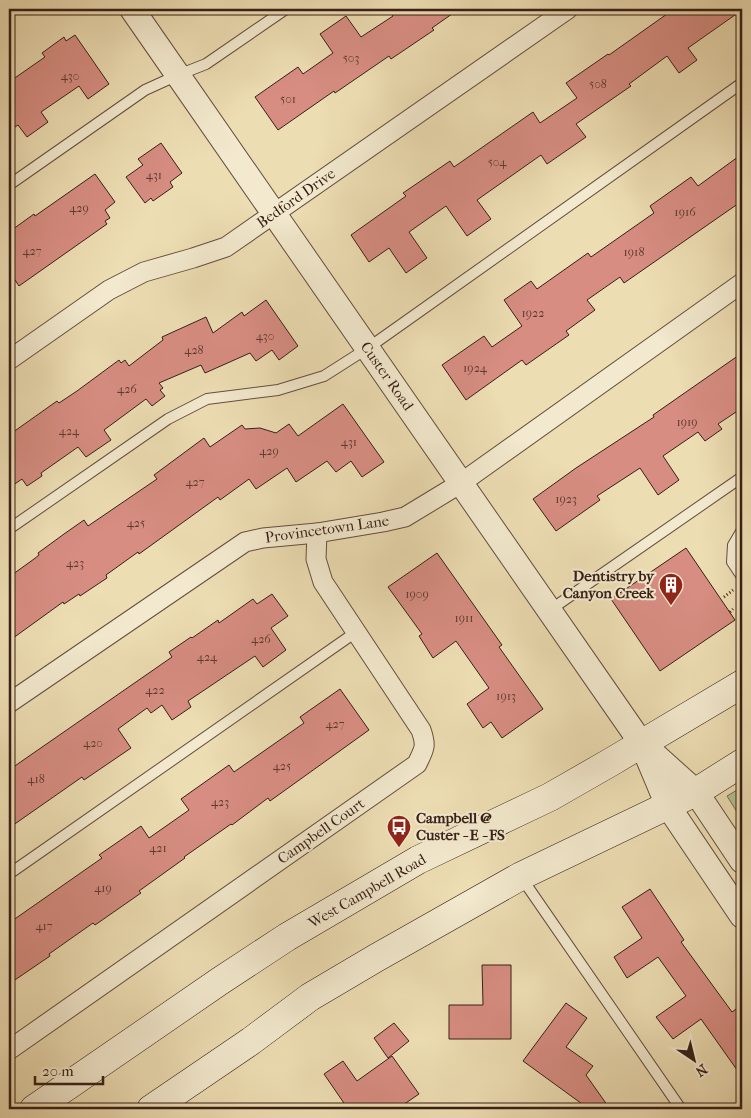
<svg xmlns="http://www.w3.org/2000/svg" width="751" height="1118" font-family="'IM FELL French Canon',serif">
	<rect width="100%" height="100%" fill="#edddb3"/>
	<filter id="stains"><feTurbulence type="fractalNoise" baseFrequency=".004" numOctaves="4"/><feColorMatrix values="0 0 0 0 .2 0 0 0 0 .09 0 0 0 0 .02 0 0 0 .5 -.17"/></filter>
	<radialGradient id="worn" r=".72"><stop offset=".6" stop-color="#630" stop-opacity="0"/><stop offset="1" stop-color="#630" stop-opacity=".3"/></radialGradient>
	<!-- green -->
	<path fill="#b2c292" stroke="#747054" d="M742,787V820L727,796Z"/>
	<!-- building -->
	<g fill="#d78d82" stroke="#371f17">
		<path d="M388,9H459L432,28L434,30L391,59L389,56L335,93L334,91L278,130L255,97L298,67L303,74L333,53L320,34L346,16L361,37L393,16Z"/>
		<path d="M674,9H742V10L688,48L697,60L679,73L667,56L629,84L631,86L576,124L586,137L547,164L541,155L477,200L491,219L467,236L446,206L409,232L427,258L406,273L389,248L369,262L351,235L406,196L403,193L450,161L454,167L533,112L540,123L577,98L566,83L608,54L609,55Z"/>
		<path d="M75,35L109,84L88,99L79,86L41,112L48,122L27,137L18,125L9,131V82L45,57L42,53L64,37L66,41Z"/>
		<path d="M161,143L182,173L170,182L173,187L153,201L151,198L145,203L126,177L143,165L138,159Z"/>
		<path d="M742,154V201L624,283L620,277L587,300L595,310L566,331L569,335L526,365L522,360L466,400L442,365L484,336L492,347L522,326L504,300L531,281L537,289L588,253L591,257L654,213L650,206L691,177L698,186Z"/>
		<path d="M95,174L115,202L105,210L110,218L105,221L107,224L19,286L9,271V232L34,214L35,216Z"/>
		<path d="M266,300L298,346L279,360L272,350L256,361L250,353L205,373L201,365L159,383L163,388L160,390L165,396L152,406L146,399L104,430L111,440L86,457L78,447L41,473L42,476L27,486L22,479L9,488V435L57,401L59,403L77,391L119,360L121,363L125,360L129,366L163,340L162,337L206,317L213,333L242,312L244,316Z"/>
		<path d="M742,353V408L718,424L722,429L705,441L698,432L663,456L679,480L658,495L640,468L597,496L600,500L556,531L533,499L576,468L654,417L653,415Z"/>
		<path d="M343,404L384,462L362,477L351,461L336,472L327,461L296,482L287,468L256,489L249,479L220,500L218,497L139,554L138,552L106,575L107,578L80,596L79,594L64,604L63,602L9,641V577L34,559L39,555L38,553L64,534L84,520L88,526L157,479L154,475L204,438L210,447L242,425L245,429L260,428L276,433L289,424L298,436Z"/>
		<path d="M686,548L735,620L660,671L611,599Z"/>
		<path d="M437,553L502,645L499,647L543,709L502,738L491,722L483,728L467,704L489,688L456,641L433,658L419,636L422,634L388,587Z"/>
		<path d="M272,594L288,616L271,628L286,650L263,667L255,656L188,701L191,707L172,720L162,705L151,713L147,708L118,729L131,748L84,780L82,777L9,828V770L172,657L169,652L191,637L192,638L218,620L219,623L253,599L257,604Z"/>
		<path d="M340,689L369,730L270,801L268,798L232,825L231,824L184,857L185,858L139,891L141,893L95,925L93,923L49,954L50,956L9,984V923L102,858L99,855L141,826L149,838L189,810L181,799L229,765L234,772L304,723L300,717Z"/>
		<path d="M650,889L684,940L681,942L732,1012L736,1009L742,1019V1077L701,1019L673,1039L656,1017L686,996L658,957L627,978L614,957L642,938L622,907Z"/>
		<path d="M482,965H511V1039H449V1005H483Z"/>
		<path d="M566,1003L587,1018L566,1047L593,1066L586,1075L610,1109H589L523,1061Z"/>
		<path d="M394,1023L409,1041L388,1058L374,1038Z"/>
		<path d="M392,1056L419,1094L397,1109H348L324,1074L343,1061L357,1081Z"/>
	</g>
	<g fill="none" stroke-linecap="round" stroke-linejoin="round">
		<defs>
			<g id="service">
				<path d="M9,185L145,90L178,75L206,64L286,9"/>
				<path d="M9,529L168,419L207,399L278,390L324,376L368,348L742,83"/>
				<path d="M742,530L733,545L732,562L742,577"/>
				<path d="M550,610L742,477"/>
				<path d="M9,874L356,632"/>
				<path d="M521,877L681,1109"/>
			</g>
			<g id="minor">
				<path d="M9,360L109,290L144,272L193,258L226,247L568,9"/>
				<path d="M9,703L245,542L263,538L317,533L383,522L405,517L461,483L742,283"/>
				<path d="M9,1050L417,764C424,749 427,747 421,730L323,582L316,559L317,533"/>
			</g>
			<g id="tertiary">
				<path d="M132,9L642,744L668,806L742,916"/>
				<path d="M647,748L696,792L742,861"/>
			</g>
			<g id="secondary">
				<path d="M34,1109L220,981L287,937L418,860L550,797L611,762L742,684"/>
				<path d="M151,1109L251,1041L310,997L376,958L521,876L696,792L742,763"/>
			</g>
		</defs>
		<!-- service casing -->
		<use href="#service" stroke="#644e3e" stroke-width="12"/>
		<!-- minor casing -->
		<use href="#minor" stroke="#644e3e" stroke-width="21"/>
		<!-- tertiary casing -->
		<use href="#tertiary" stroke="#644e3e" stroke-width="26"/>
		<!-- secondary casing -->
		<use href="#secondary" stroke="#371f17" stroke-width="29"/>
		<!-- path -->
		<g stroke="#371f17" stroke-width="3" stroke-dasharray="1 2.5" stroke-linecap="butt">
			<path d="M724,597L733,590"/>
			<path d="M730,612L733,609"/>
		</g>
		<!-- service -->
		<use href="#service" stroke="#f3e9ce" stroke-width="10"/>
		<!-- minor -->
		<use href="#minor" stroke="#f3e9ce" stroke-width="19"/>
		<!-- tertiary -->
		<use href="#tertiary" stroke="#f3e9ce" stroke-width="24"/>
		<!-- secondary -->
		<use href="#secondary" stroke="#f3e9ce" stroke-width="28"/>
	</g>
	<!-- icons -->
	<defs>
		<symbol id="building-pin" viewBox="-11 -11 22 30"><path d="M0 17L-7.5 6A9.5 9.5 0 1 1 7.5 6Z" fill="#8f2418" stroke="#f3e9ce"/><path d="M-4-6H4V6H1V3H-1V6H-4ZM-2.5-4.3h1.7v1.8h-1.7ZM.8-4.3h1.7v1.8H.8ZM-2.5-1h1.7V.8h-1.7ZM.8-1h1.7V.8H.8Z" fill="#fff"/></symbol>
		<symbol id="bus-pin" viewBox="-11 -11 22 30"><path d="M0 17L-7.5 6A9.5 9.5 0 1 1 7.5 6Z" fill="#8f2418" stroke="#f3e9ce"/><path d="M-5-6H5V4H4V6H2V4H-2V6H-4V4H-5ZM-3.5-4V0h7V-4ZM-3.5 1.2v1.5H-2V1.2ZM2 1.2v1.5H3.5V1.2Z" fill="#fff"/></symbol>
	</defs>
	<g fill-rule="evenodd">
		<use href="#building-pin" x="657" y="571" width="28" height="38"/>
		<use href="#bus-pin" x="385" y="813" width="28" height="38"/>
	</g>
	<g text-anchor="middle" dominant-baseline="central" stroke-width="4" stroke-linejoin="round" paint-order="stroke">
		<!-- number labels -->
		<g font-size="12" fill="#5f3a32">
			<text x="351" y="58">503</text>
			<text x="70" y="76">430</text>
			<text x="598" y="84">508</text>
			<text x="288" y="99">501</text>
			<text x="497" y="162">504</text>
			<text x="154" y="175">431</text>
			<text x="79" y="208">429</text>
			<text x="685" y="212">1916</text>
			<text x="32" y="251">427</text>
			<text x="634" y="252">1918</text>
			<text x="533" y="313">1922</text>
			<text x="265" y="336">430</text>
			<text x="194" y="350">428</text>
			<text x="475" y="368">1924</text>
			<text x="127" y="389">426</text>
			<text x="687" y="422">1919</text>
			<text x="69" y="431">424</text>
			<text x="349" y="442">431</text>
			<text x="269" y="451">429</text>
			<text x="195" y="482">427</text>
			<text x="566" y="499">1923</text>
			<text x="136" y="523">425</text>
			<text x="75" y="563">423</text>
			<text x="417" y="594">1909</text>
			<text x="464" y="618">1911</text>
			<text x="261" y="639">426</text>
			<text x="207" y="657">424</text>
			<text x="155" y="690">422</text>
			<text x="506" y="696">1913</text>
			<text x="335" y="724">427</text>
			<text x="93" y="743">420</text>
			<text x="282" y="766">425</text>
			<text x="36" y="779">418</text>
			<text x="220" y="802">423</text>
			<text x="158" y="848">421</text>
			<text x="103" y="888">419</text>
			<text x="44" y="926">417</text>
		</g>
		<!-- street labels -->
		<g font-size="15" fill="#371f17" stroke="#f3e9ce">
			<text transform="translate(296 198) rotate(-35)">Bedford Drive</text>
			<text transform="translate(387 376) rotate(55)">Custer Road</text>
			<text transform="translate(327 529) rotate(-8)">Provincetown Lane</text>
			<text transform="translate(321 831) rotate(-35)">Campbell Court</text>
			<text transform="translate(367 891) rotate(-30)">West Campbell Road</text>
		</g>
		<!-- poi labels -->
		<g font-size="15" font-weight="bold" fill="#371f17" stroke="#f3e9ce" text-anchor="end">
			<text x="654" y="576">Dentistry by<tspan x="654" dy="17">Canyon Creek</tspan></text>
			<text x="416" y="818" text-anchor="start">Campbell @<tspan x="416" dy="17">Custer - E - FS</tspan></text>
		</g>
	</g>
	<!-- margin -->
	<rect width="751" height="1118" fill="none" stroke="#edddb3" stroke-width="30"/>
	<rect x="10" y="10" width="731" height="1098" fill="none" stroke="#371f17" stroke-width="2.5"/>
	<rect x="15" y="15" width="721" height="1088" fill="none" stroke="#371f17"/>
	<!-- north arrow -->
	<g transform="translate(694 1060) rotate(145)" stroke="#f3e9ce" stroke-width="4" paint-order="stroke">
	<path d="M0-4L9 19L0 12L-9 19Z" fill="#371f17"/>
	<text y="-8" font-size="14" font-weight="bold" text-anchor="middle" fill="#371f17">N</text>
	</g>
	<!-- scale -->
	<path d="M35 1076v8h68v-8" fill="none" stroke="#371f17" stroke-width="2.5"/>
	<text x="42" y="1076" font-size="15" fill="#371f17" stroke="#f3e9ce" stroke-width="4" paint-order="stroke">20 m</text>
	<rect width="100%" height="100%" filter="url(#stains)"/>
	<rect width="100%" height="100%" fill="url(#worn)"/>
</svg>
